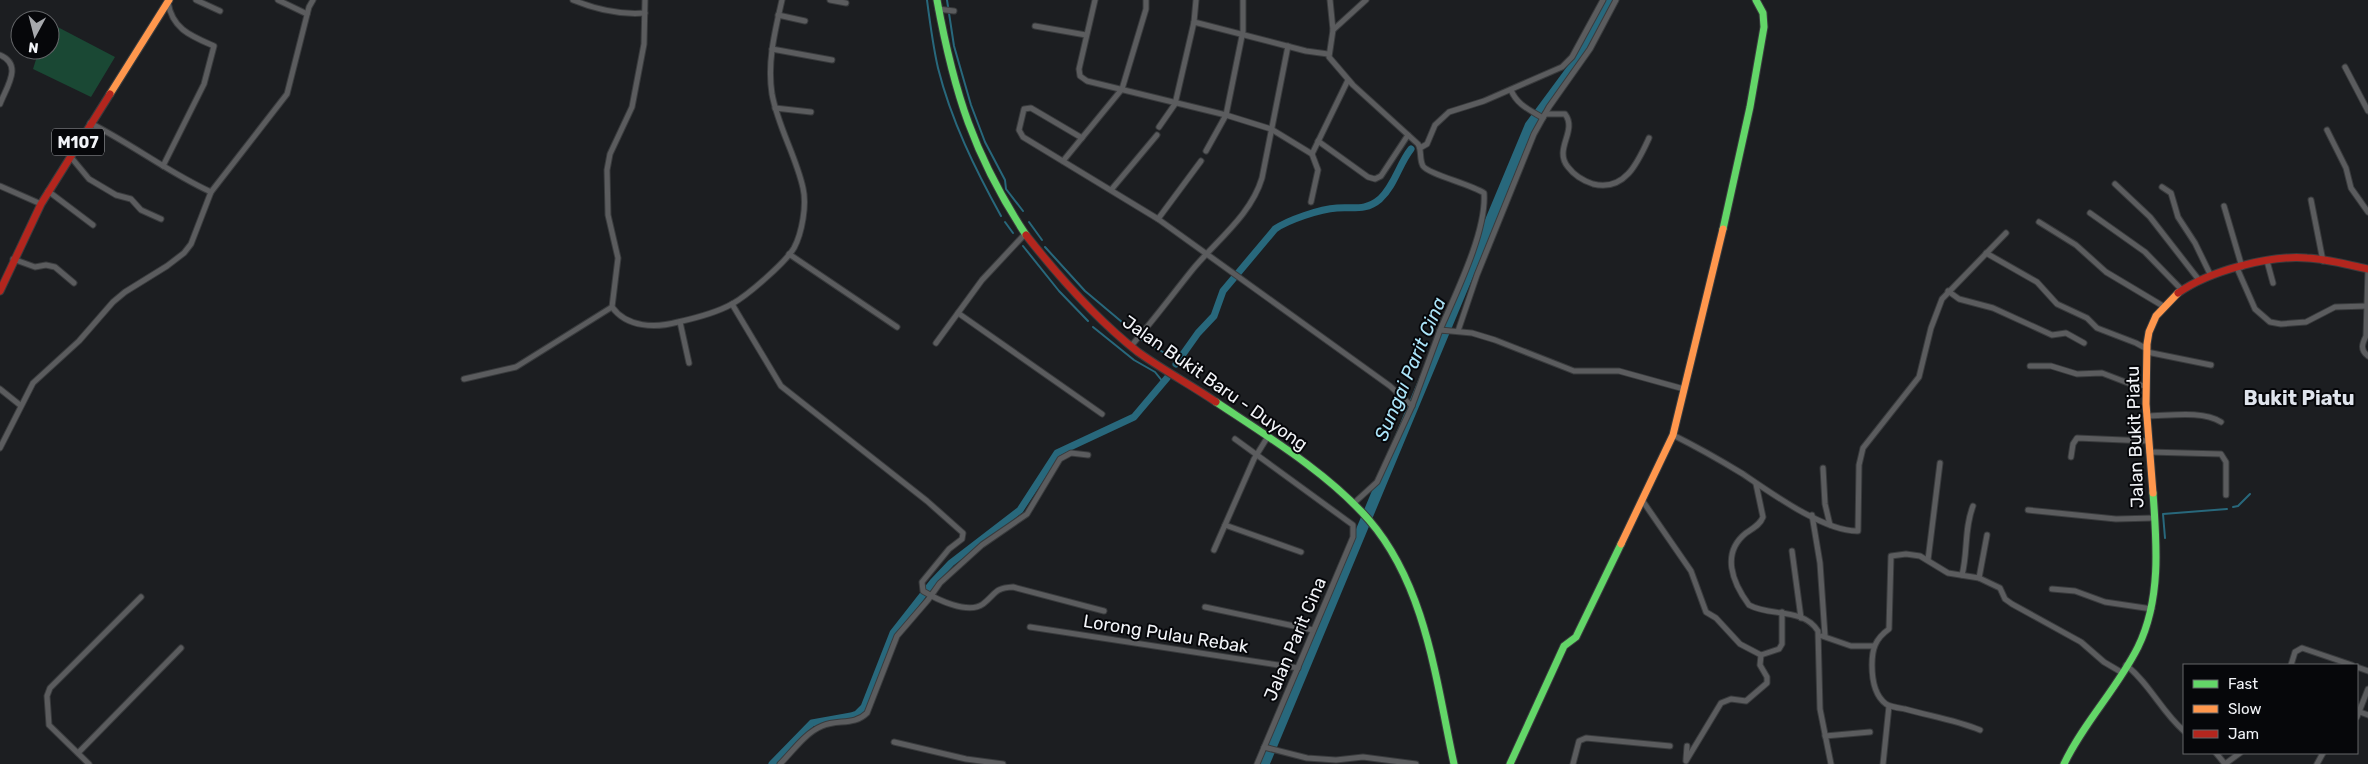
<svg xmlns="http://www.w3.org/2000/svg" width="2368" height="764" font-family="Rubik,sans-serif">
	<rect width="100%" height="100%" fill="#1c1e21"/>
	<!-- green -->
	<path fill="#1a4834" d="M50,23L115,57L91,97L33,69L39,50H50Z"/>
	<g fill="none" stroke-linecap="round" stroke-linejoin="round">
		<!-- stream -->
		<g stroke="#28687c" stroke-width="2">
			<path d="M927,0C930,23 933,46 938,68C951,120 975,169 1001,216"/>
			<path d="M947,0L954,46L971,105L985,142L1005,180L1006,189L1023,211"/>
			<path d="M1005,222L1013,233"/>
			<path d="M1029,222L1042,240"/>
			<path d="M1023,246L1059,291L1088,321"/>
			<path d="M1045,247L1085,291L1135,333"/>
			<path d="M1093,327L1134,360L1155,372L1163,382"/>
			<path d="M1142,340L1168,355"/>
			<path d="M2233,507L2238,506L2250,494"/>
			<path d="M2165,538L2163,514L2227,509"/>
		</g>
		<!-- canal -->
		<g stroke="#28687c" stroke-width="7">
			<path d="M1176,364L1198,333L1214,316L1223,291L1275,229C1288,220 1320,209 1337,208C1354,207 1366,211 1380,199C1395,185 1399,164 1411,149"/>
			<path d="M772,764L812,723L851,716L857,714L864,707L893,633L933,582L951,563L1020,510L1057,453L1134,417L1167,378"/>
		</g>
		<!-- river -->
		<path stroke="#28687c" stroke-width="11" d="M1264,764L1530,126L1578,61L1609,0"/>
		<defs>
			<g id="street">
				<path d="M196,0L220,11"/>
				<path d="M278,0L307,14"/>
				<path d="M573,0C597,10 619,15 645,13"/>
				<path d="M645,0L644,44L632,107L610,154L607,170L608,215L618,258L612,307C627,328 656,328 678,322C696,318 716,313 732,304C748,295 785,263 794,248C802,233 807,205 803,188C796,156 778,127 772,94C767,62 775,31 782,0"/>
				<path d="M830,0L846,3"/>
				<path d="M1095,0L1079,69L1080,76L1087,81L1226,115L1271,129L1312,154L1318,170L1311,202"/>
				<path d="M1330,0L1333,30"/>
				<path d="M1366,0L1333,30L1329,57L1353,85L1418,144C1422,150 1419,159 1423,166C1428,174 1470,184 1484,193C1487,231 1455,295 1440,330"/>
				<path d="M938,9L954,11"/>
				<path d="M778,15L805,21"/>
				<path d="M1194,22L1306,51L1328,54"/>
				<path d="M1035,26L1086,35"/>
				<path d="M772,49L832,60"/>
				<path d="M0,55C23,65 7,86 0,104"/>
				<path d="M2345,67L2368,111"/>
				<path d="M1511,90C1517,105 1530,110 1543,118"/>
				<path d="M775,108L811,112"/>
				<path d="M1545,114H1565C1578,131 1553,149 1568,167C1574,175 1584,181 1593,184C1625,192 1638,162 1649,138"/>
				<path d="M90,123C132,144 169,173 211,192"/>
				<path d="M1159,127L1175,104L1194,22L1196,0"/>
				<path d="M2327,130L2346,168L2351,188L2368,212"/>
				<path d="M1082,138L1031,108L1024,109L1019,130L1023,137L1158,219L1390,386L1412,406"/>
				<path d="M1318,141L1368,177L1375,179L1381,176L1408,135"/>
				<path d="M1420,148L1427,144L1435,125L1449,112L1484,101L1562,67L1572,57L1603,0"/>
				<path d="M1206,151L1226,115L1243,31V0"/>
				<path d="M1312,154L1348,80"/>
				<path d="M70,156L89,179L116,195L131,199L141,210L161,219"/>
				<path d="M1063,161L1122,89L1146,9V0"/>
				<path d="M163,166L204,84L214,46C191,36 172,29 168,2"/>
				<path d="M2115,184L2150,217L2199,280"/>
				<path d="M0,186L41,204"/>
				<path d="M2162,187L2171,193L2178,217L2195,243L2211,276"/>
				<path d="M1111,190L1157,135"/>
				<path d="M48,191L93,225"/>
				<path d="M2311,200L2323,261"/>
				<path d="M2224,206L2242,267"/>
				<path d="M2090,213L2145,252L2181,289"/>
				<path d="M1158,219L1201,161"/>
				<path d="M2039,222L2076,245L2106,272L2163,306"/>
				<path d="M1986,253L2037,282L2057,304L2087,318L2097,328L2136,343L2147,349"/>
				<path d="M789,254L897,327"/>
				<path d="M13,259L35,267L46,265L55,267L74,283"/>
				<path d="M2267,261L2273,283"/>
				<path d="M2237,268L2255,309L2270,322L2281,324L2306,322L2335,307L2368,306"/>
				<path d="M2368,270L2366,336C2362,344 2360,350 2368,356"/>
				<path d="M1948,291L1959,299L1993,308L2052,335L2066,333L2084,343"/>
				<path d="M732,304L781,386L927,501L963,533L962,539L949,549L922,582L923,591C936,599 968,615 983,604C996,594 994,588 1013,587L1104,611"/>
				<path d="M958,313L1102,414"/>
				<path d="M680,322L689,363"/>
				<path d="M1458,331L1477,275L1534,134L1549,107L1590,49L1616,0"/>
				<path d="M936,343L982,280L1025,234"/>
				<path d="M1131,346C1153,321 1172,295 1193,269C1217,240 1251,215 1262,178L1288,46"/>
				<path d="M2147,352L2211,365"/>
				<path d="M2030,366H2051L2077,374L2102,373L2128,383L2146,386"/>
				<path d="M464,379L516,367L612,307"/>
				<path d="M0,389L20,405"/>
				<path d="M2146,416C2168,416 2202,410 2221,422"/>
				<path d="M1673,435C1697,447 1720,460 1743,474C1771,493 1825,532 1858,531L1859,465L1863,448L1919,377L1931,328L1942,299L2006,233"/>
				<path d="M1235,439L1353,525V537L1257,764"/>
				<path d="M0,448L33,383L79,341L113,302L125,292L167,266L184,253L191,244L211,192L287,94L309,7L313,0"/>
				<path d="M2149,452L2221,454L2226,462V495"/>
				<path d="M2071,457L2073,444L2077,438L2148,441"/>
				<path d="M1823,468L1825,504L1830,525"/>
				<path d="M1756,484L1763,517C1760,525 1753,528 1746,533C1721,553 1732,582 1749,605C1770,617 1803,607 1818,631L1820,709L1831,764"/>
				<path d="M1642,500L1691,571L1706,612L1716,618L1740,644L1761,655"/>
				<path d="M1354,503L1377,482L1412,406L1440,330L1472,333L1495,340L1574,371H1619L1684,389"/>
				<path d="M2028,510L2116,519L2154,518"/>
				<path d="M1812,515L1820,563L1825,636"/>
				<path d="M1225,525L1301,552"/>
				<path d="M1214,550L1254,459L1267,438"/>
				<path d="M1792,551L1801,618"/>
				<path d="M1928,560L1940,463"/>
				<path d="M1962,575C1968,552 1964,529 1973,506"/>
				<path d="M1979,578L1987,535"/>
				<path d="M2052,589L2075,591L2105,602L2152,609"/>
				<path d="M1205,607L1313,630"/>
				<path d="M1030,627L1298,668"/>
				<path d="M1822,636L1851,646H1874"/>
				<path d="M2126,665C2150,684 2161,711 2184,731"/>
				<path d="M2291,665L2295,652L2302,648L2352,665"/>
				<path d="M2357,667L2368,671"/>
				<path d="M2360,712L2368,715"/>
				<path d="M2357,717L2368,689"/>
				<path d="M1980,730C1956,720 1930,716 1905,709C1899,708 1891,707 1886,704C1874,695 1872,679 1872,665C1872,649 1875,639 1889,629L1891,556L1906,554L1920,556L1948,573L1979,578L2000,588L2005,599L2012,604L2081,642L2104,662L2121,672"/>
				<path d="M1825,736L1870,732"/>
				<path d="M894,742L966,759L1003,764"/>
				<path d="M1264,747L1307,758L1336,760L1363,757L1416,764"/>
				<path d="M78,753L181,648"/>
				<path d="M2216,753L2225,764"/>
				<path d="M1686,759L1687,746"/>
				<path d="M1686,761L1721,703L1731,699L1746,701L1767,683V677L1760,665L1761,655L1779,649L1782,644V612"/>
				<path d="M89,764L49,725L47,696L50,688L141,597"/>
				<path d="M780,764C793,751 805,733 822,726C838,719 854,726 867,713L897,636L928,600L940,583L982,545L1027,514L1060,459L1071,453L1088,455"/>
				<path d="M1573,764L1579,741L1586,738L1670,746"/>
				<path d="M1883,764L1889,706"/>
				<path d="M2225,764L2240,753"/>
				<path d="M2317,764L2323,753"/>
			</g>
			<g id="fast">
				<path d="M937,0C954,93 974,156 1026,235"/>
				<path d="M1723,229L1750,107L1764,27L1763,13L1756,0"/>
				<path d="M1216,402C1267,436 1328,473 1369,520C1426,586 1436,681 1454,764"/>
				<path d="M1510,764L1564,646L1576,637L1621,544"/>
				<path d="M2064,764C2084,722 2117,689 2138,647C2161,600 2157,545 2153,493"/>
			</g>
			<g id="slow">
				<path d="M110,94L169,0"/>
				<path d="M2153,493L2146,404L2147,344L2149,332L2156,316L2178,293"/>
				<path d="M1621,544L1673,435L1723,229"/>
			</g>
			<g id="jam">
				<path d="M1026,235C1059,277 1096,319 1138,352C1163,370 1191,385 1216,402"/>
				<path d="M0,291L41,204L110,94"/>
				<path d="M2178,293C2209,271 2269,255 2307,258C2328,259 2348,265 2368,269"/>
			</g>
		</defs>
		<!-- street casing -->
		<use href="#street" stroke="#393b3d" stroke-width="7"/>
		<!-- fast casing -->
		<use href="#fast" stroke="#393b3d" stroke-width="9"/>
		<!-- slow casing -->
		<use href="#slow" stroke="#393b3d" stroke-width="9"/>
		<!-- jam casing -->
		<use href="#jam" stroke="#393b3d" stroke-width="9"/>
		<!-- street -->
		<use href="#street" stroke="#5b5c5e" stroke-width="5"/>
		<!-- fast -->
		<use href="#fast" stroke="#63d668" stroke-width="7"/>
		<!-- slow -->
		<use href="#slow" stroke="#ff974d" stroke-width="7"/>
		<!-- jam -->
		<use href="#jam" stroke="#b3261e" stroke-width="7"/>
	</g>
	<g text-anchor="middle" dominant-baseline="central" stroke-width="4" stroke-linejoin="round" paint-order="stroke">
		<!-- shield labels -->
		<rect fill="#06070a" stroke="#abadb1" stroke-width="1" x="52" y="128.5" width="52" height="27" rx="4"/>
		<g font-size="16" font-weight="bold" fill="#f2f4f8">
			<text x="78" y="142">M107</text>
		</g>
		<!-- street labels -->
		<g font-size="18" fill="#f2f4f8" stroke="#06070a">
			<text transform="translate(1215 383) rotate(35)">Jalan Bukit Baru - Duyong</text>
			<text transform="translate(2135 437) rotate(-92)">Jalan Bukit Piatu</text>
			<text transform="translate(1166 634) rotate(9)">Lorong Pulau Rebak</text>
			<text transform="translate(1295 639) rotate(-67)">Jalan Parit Cina</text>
		</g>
		<!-- water labels -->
		<g font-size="19" font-style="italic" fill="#ace5fa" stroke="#06070a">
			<text transform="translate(1410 369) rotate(-67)">Sungai Parit Cina</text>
		</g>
		<!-- quarter labels -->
		<g font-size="20" font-weight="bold" fill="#dfe4ec" stroke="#06070a">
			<text x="2299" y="398">Bukit Piatu</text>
		</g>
	</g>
	<!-- legend -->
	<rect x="2183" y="664" width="175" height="90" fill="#06070a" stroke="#646669"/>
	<rect x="2193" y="680" width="25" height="8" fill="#63d668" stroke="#646669"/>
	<text x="2228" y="689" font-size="15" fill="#f2f4f8">Fast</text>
	<rect x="2193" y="705" width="25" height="8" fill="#ff974d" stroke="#646669"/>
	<text x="2228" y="714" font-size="15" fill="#f2f4f8">Slow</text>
	<rect x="2193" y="730" width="25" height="8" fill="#b3261e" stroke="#646669"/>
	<text x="2228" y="739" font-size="15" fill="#f2f4f8">Jam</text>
	<!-- north arrow -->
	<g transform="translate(35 35) rotate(187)"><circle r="24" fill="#06070a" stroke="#646669"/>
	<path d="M0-4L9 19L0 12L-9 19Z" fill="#a7a9ad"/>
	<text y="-8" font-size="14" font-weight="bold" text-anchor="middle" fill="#f2f4f8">N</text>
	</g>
</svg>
